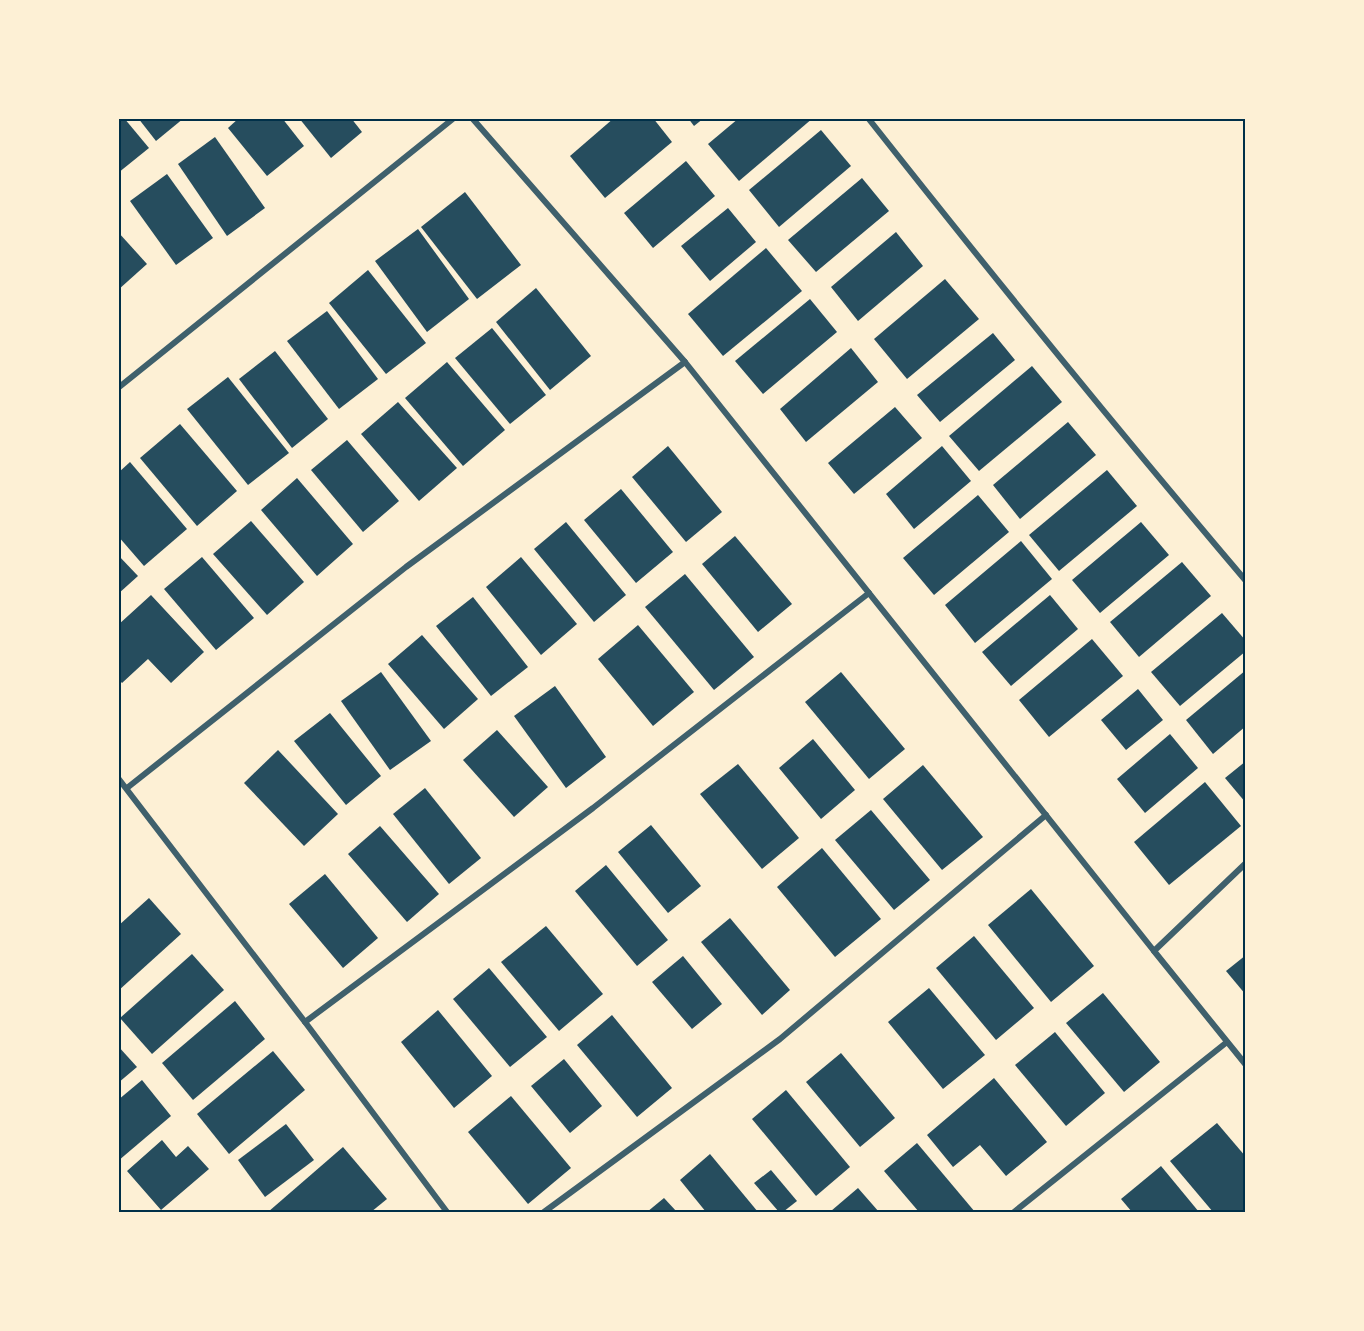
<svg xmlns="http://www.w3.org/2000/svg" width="1364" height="1331" font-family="Helvetica,sans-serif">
	<rect width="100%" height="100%" fill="#fdf0d5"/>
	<!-- building -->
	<g fill="#264d5e">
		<path d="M118,118H124L149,148L118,173Z"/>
		<path d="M138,118H184L156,141Z"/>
		<path d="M239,118H282L304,146L267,176L228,128Z"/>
		<path d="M299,118H351L362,132L331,158Z"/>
		<path d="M614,118H653L672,142L605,198L570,156Z"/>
		<path d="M688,118H704L694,126Z"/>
		<path d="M739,118H813L739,181L708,144Z"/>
		<path d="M821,130L851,166L779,227L749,190Z"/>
		<path d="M215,137L265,208L227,236L178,164Z"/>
		<path d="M686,161L715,196L653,248L624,213Z"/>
		<path d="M167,174L213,238L176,265L130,201Z"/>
		<path d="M862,178L889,211L816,272L788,240Z"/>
		<path d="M465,192L521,265L477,299L421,227Z"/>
		<path d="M728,208L756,242L710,281L681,246Z"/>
		<path d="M418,229L469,299L427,332L375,261Z"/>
		<path d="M118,232L147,264L118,290Z"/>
		<path d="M896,232L923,266L858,321L831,287Z"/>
		<path d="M766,248L802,291L723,356L688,314Z"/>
		<path d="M368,270L426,343L386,374L329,303Z"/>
		<path d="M945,279L979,319L907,379L874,339Z"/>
		<path d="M536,288L591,356L550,390L496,322Z"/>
		<path d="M810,299L837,332L763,394L735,361Z"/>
		<path d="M327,311L378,379L339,409L287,341Z"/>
		<path d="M492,328L546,395L510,424L455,358Z"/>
		<path d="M993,333L1015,360L940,422L917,395Z"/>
		<path d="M851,348L878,382L806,442L780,409Z"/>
		<path d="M275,351L328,419L292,448L239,379Z"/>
		<path d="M447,362L505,430L463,466L405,398Z"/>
		<path d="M1032,366L1062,402L979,471L949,436Z"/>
		<path d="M228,377L289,453L248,485L187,409Z"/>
		<path d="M398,402L457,468L419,501L361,434Z"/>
		<path d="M895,407L922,438L854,494L828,463Z"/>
		<path d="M1068,422L1096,455L1020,519L993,485Z"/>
		<path d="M180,424L237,491L197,526L140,458Z"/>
		<path d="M347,440L399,501L363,532L311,470Z"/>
		<path d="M668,446L722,512L686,542L632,477Z"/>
		<path d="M942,446L971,481L914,529L886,494Z"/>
		<path d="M130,462L187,529L144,566L118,536V473Z"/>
		<path d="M1107,470L1137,506L1059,571L1029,535Z"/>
		<path d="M297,478L353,544L317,576L261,510Z"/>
		<path d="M621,489L673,552L636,583L584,520Z"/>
		<path d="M978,495L1009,532L934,595L903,558Z"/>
		<path d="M251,521L304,582L267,615L213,554Z"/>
		<path d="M566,522L626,595L594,622L534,549Z"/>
		<path d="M1141,522L1169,555L1100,613L1072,580Z"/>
		<path d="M735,536L792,604L758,632L702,564Z"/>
		<path d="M1021,541L1052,579L975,643L945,605Z"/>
		<path d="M118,555L138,576L118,594Z"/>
		<path d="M202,557L254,618L216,650L164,589Z"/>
		<path d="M521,557L577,624L541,655L486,587Z"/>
		<path d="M1182,562L1211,596L1139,657L1110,622Z"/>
		<path d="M685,574L754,657L714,690L645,607Z"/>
		<path d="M151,595L204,652L171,683L148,659L122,683L118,679V625Z"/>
		<path d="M1050,595L1078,629L1011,686L982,652Z"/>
		<path d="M473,597L528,667L491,696L436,626Z"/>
		<path d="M1222,613L1246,641V651L1180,706L1151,672Z"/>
		<path d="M638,625L694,692L653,726L598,659Z"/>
		<path d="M422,635L478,699L444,729L388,664Z"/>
		<path d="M1092,639L1123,676L1049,737L1019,700Z"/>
		<path d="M1246,670V726L1213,754L1186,720Z"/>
		<path d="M381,672L431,741L390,770L341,701Z"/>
		<path d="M841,672L905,749L869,779L805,702Z"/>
		<path d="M555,686L606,757L566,788L514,716Z"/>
		<path d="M1138,689L1163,720L1126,750L1101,720Z"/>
		<path d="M330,713L381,776L346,805L294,741Z"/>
		<path d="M497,730L548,787L514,817L463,760Z"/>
		<path d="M1170,734L1198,768L1145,813L1117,779Z"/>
		<path d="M813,739L855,790L821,819L779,768Z"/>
		<path d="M278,750L338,814L304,846L244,783Z"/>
		<path d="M1246,761V803L1225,778Z"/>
		<path d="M738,764L799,838L762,869L700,794Z"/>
		<path d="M923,765L983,837L942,870L883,799Z"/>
		<path d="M1205,782L1241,826L1169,885L1134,842Z"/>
		<path d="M425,788L481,858L449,884L393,814Z"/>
		<path d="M871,810L930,880L894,910L835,840Z"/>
		<path d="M651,825L701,886L668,913L618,852Z"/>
		<path d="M380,826L439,894L407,922L348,854Z"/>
		<path d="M822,848L881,919L835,957L777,887Z"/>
		<path d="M606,865L668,940L637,966L575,891Z"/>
		<path d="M325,874L378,938L343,968L289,904Z"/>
		<path d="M1031,889L1094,966L1051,1002L988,925Z"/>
		<path d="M149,898L181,934L118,991V926Z"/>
		<path d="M730,918L790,990L762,1015L701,942Z"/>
		<path d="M546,926L603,994L559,1031L501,962Z"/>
		<path d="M974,936L1034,1008L996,1040L936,968Z"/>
		<path d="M192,954L224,990L152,1054L120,1018Z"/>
		<path d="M1246,955V995L1226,971Z"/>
		<path d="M683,956L722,1004L692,1029L652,982Z"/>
		<path d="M489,968L547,1037L510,1067L453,999Z"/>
		<path d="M929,988L985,1055L943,1089L888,1022Z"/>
		<path d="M1103,993L1160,1062L1124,1092L1066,1023Z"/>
		<path d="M235,1001L265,1039L193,1100L162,1063Z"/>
		<path d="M438,1010L492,1076L454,1108L401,1042Z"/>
		<path d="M612,1015L672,1088L637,1117L577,1045Z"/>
		<path d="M1055,1032L1105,1093L1066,1126L1015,1065Z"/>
		<path d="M118,1046L137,1067L118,1083Z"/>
		<path d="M273,1051L305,1090L229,1154L197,1114Z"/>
		<path d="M841,1053L895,1118L860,1147L806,1082Z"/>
		<path d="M564,1059L602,1106L570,1133L531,1086Z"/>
		<path d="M994,1078L1047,1142L1006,1176L980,1145L953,1167L927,1135Z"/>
		<path d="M142,1080L171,1116L118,1161V1100Z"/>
		<path d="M786,1090L850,1167L816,1196L752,1119Z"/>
		<path d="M511,1096L571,1168L528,1204L468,1132Z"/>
		<path d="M1217,1123L1246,1157V1209L1241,1212H1213L1170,1161Z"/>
		<path d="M286,1124L314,1160L265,1197L238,1160Z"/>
		<path d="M162,1140L176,1157L188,1146L209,1169L161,1210L127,1171Z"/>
		<path d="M917,1143L975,1212H919L884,1171Z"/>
		<path d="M343,1147L387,1199L371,1212H268Z"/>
		<path d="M710,1154L758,1212H706L680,1180Z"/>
		<path d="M1161,1166L1199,1212H1132L1121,1199Z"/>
		<path d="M771,1170L797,1201L783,1212H779L754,1183Z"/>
		<path d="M858,1188L879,1212H832L831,1211Z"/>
		<path d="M664,1198L677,1212H647Z"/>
	</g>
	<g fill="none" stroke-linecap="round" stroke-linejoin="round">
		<!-- minor -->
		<g stroke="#3f606c" stroke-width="6">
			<path d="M472,118L685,362L1154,951"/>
			<path d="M868,118C992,275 1117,429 1246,581"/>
			<path d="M118,388L454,118"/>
			<path d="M118,778L305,1022L447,1212"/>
			<path d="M127,788L406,567L685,362"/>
			<path d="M1246,863L1154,951L1246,1065"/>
			<path d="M305,1022L593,808L869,593"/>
			<path d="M544,1212L780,1039L1046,815"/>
			<path d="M1014,1212L1227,1042"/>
		</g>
	</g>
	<!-- border -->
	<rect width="1364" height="1331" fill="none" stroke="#fdf0d5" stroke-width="240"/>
	<rect x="120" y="120" width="1124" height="1091" fill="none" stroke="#003049" stroke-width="2"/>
</svg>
